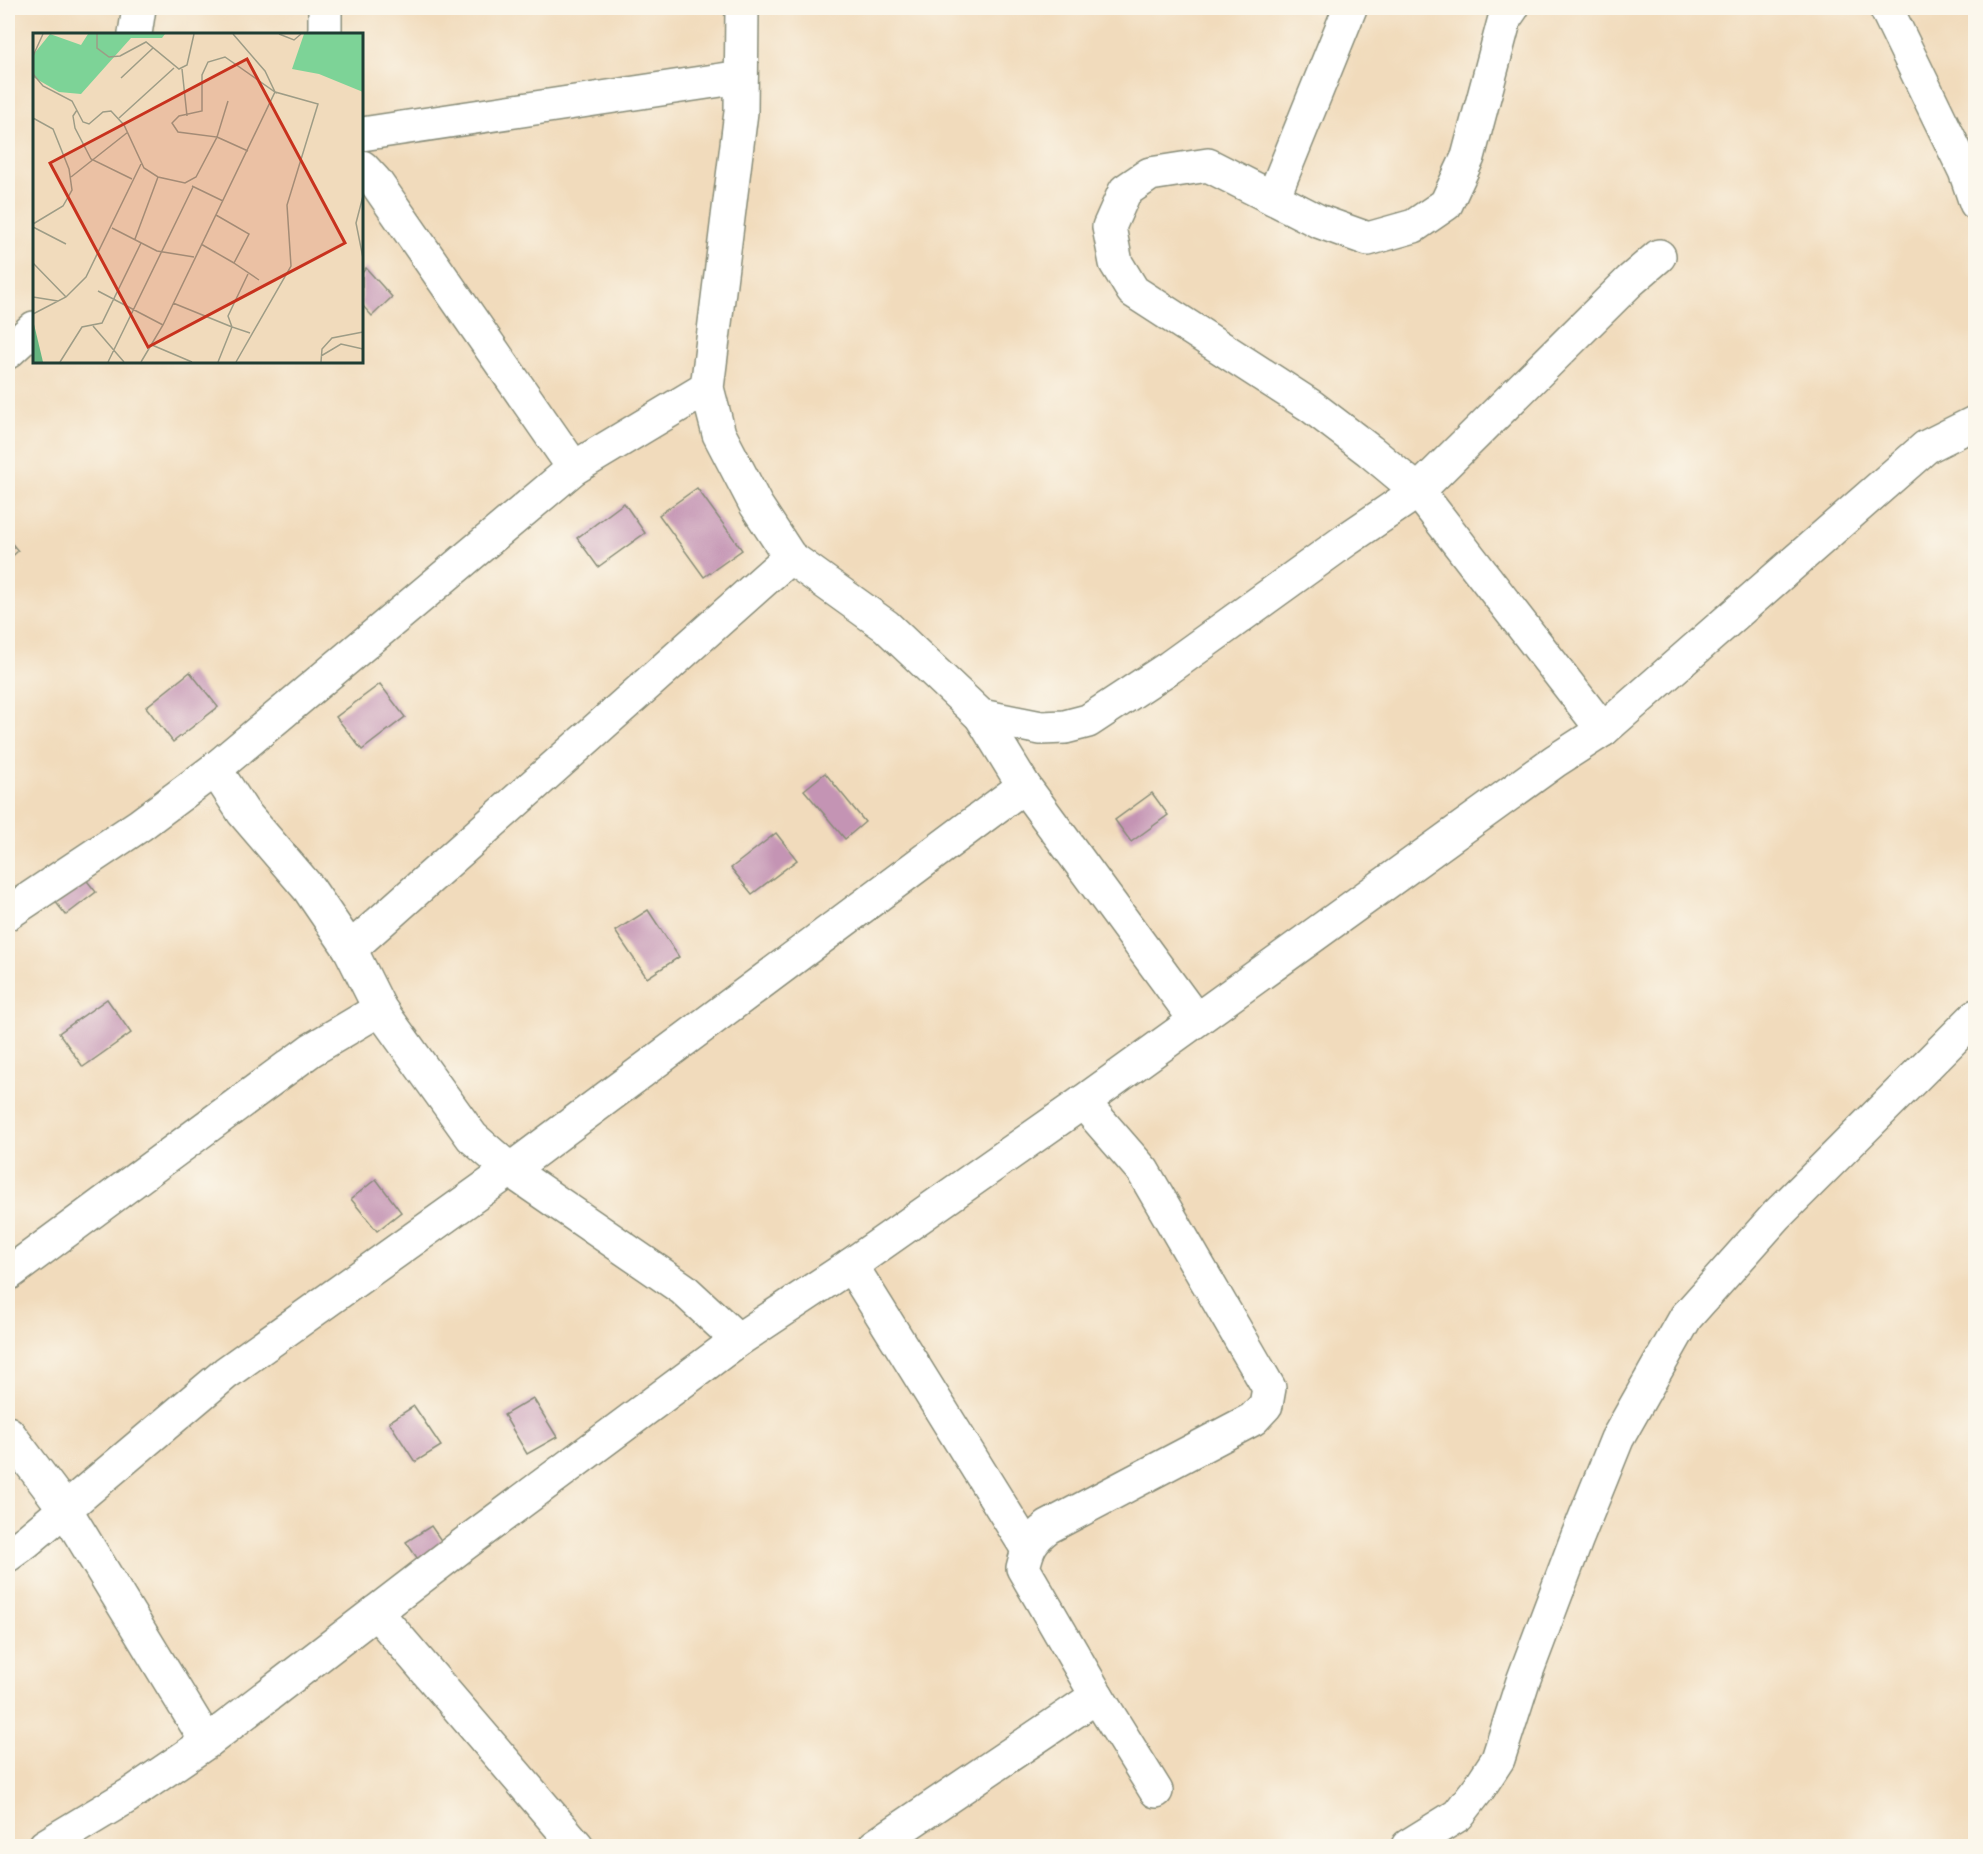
<svg xmlns="http://www.w3.org/2000/svg" width="1983" height="1854" font-family="'IM FELL Great Primer',serif">
	<rect width="100%" height="100%" fill="#fbf7ec"/>
	<filter id="ink" filterUnits="userSpaceOnUse"><feTurbulence type="fractalNoise" baseFrequency=".0167" numOctaves="2"/><feDisplacementMap in="SourceGraphic" scale="12" xChannelSelector="R" yChannelSelector="G"/><feConvolveMatrix kernelMatrix="1 2 1 2 8 2 1 2 1" color-interpolation-filters="sRGB"/></filter>
	<filter id="wash" filterUnits="userSpaceOnUse"><feTurbulence type="fractalNoise" baseFrequency=".008" numOctaves="4" result="noise"/><feDisplacementMap in="SourceGraphic" scale="24" xChannelSelector="R" yChannelSelector="G"/><feGaussianBlur stdDeviation="1.35" result="paint"/><feColorMatrix in="noise" values="0 0 0 0 0 0 0 0 0 0 0 0 0 0 0 0 0 1.4 0 .05"/><feComposite in="paint" operator="in"/></filter>
	<g filter="url(#wash)">
		<rect width="100%" height="100%" fill="#f1dbbc"/>
		<g id="blocks">
			<!-- building -->
			<g fill="#c494b4">
				<path d="M366,268L392,297L372,316L362,305V273Z"/>
				<path d="M697,488L742,550L704,577L659,515Z"/>
				<path d="M624,503L645,533L598,567L577,538Z"/>
				<path d="M8,539L18,551L8,560Z"/>
				<path d="M190,672L218,707L173,742L146,707Z"/>
				<path d="M380,684L405,717L362,750L336,717Z"/>
				<path d="M825,773L865,822L845,839L804,790Z"/>
				<path d="M1152,793L1168,815L1131,842L1115,820Z"/>
				<path d="M776,833L797,860L752,894L731,868Z"/>
				<path d="M80,872L96,892L66,915L50,895Z"/>
				<path d="M648,910L679,957L647,978L615,931Z"/>
				<path d="M107,999L131,1033L83,1067L59,1033Z"/>
				<path d="M376,1179L401,1212L377,1231L351,1199Z"/>
				<path d="M533,1398L557,1437L527,1454L504,1415Z"/>
				<path d="M414,1406L441,1446L415,1462L389,1422Z"/>
				<path d="M431,1526L447,1549L422,1565L406,1542Z"/>
			</g>
		</g>
	</g>
	<g filter="url(#ink)">
		<use href="#blocks" fill-opacity="0" stroke="#888c78" stroke-width="1.5"/>
		<g fill="none" stroke-linecap="round" stroke-linejoin="round">
			<defs>
				<g id="street">
					<path d="M742,8L741,112L707,388L719,434L756,505L790,557L886,626L981,716L1041,728L1065,727L1088,721L1170,667L1346,540L1418,491L1370,451L1311,406L1133,291L1116,263L1109,227L1125,191L1150,174L1208,165L1318,221L1368,239L1414,226L1446,204L1468,157L1505,18L1512,8"/>
					<path d="M1886,8L1965,171L1976,203"/>
					<path d="M135,34L139,8"/>
					<path d="M325,34V8"/>
					<path d="M362,134L741,77"/>
					<path d="M362,167L375,181L574,468"/>
					<path d="M1273,198L1350,8"/>
					<path d="M8,352L34,328"/>
					<path d="M981,716L1024,786L1195,1019"/>
					<path d="M1603,730L1418,491L1630,281L1659,256"/>
					<path d="M215,769L243,812L309,889L350,949L380,1009L472,1137L510,1170L683,1289L738,1340"/>
					<path d="M8,913L140,825L215,769L574,468L707,388"/>
					<path d="M350,949L790,557"/>
					<path d="M1083,1102L1143,1171L1269,1388L1266,1405L1253,1419L1048,1527C1031,1540 1028,1547 1023,1568L1097,1696L1156,1791"/>
					<path d="M851,1265L1027,1548"/>
					<path d="M8,1274L311,1050L380,1009"/>
					<path d="M8,1433L65,1509L207,1742"/>
					<path d="M8,1555L27,1541L226,1373L510,1170L1024,786"/>
					<path d="M376,1612L577,1846"/>
					<path d="M45,1846L128,1796L207,1742L463,1545L738,1340L851,1265L1083,1102L1555,761L1603,730L1926,447L1976,422"/>
					<path d="M875,1846L1097,1696"/>
					<path d="M1408,1846L1458,1815L1479,1788L1498,1759L1523,1681L1577,1538L1617,1439L1686,1317L1777,1215L1976,1016"/>
				</g>
			</defs>
			<!-- street casing -->
			<use href="#street" stroke="#888c78" stroke-width="36"/>
			<!-- street -->
			<use href="#street" stroke="#fff" stroke-width="33"/>
		</g>
	</g>
	<!-- overview -->
	<g transform="translate(33 33)">
		<rect width="330" height="330" fill="#f1dbbc"/>
		<path d="M17,1L48,12L55,1H132L129,5H98L48,61L26,59L0,44V22ZM271,1H330V59L286,41L259,36Z" fill="#7dd397"/>
		<path d="M0,287L10,329H0Z" fill="#66b580"/>
		<path fill="none" stroke="#9d9c86" stroke-width="1.5" d="M64,1V15L76,24L87,23L113,9L146,36L154,32L161,1M246,1L261,7L268,1M0,23L10,1M149,36L154,83M0,41L10,53L39,68L50,89L56,91L70,79L78,78L91,92L111,135L125,144L152,150L163,144L184,104L145,99L139,90L146,83L169,78V42L175,29L192,24L242,59L232,38L200,1M88,45L120,15M195,68L184,104L215,118M44,77L40,83L42,95L58,126L99,146M0,85L20,96L36,136L39,157L30,173L0,191M86,85L141,35M38,144L95,99M159,153L190,168M330,163L323,190L330,225M183,182L216,201L201,230L226,247M0,194L33,211M79,195L124,218L161,224M102,206L125,144M168,211L201,230M0,230L33,264M215,241L195,283L199,294L217,300M65,258L130,292M0,264L25,268M140,270L199,294L185,329M0,281L33,264L53,244L108,131M60,293L91,329M119,312L159,329M288,323L308,311L330,316M27,329L49,294L69,290L108,210M75,329L160,154M108,329L130,292L242,59L285,71L254,172L258,233L203,329M288,329L289,316L299,305L330,299"/>
		<path fill="#c8321e" fill-opacity="0.15" stroke="#c8321e" stroke-width="3" d="M214,26L312,210L115,314L17,130Z"/>
		<rect width="330" height="330" fill="none" stroke="#1f3d34" stroke-width="3"/>
	</g>
	<!-- margin -->
	<rect width="1983" height="1854" fill="none" stroke="#fbf7ec" stroke-width="30"/>
</svg>
